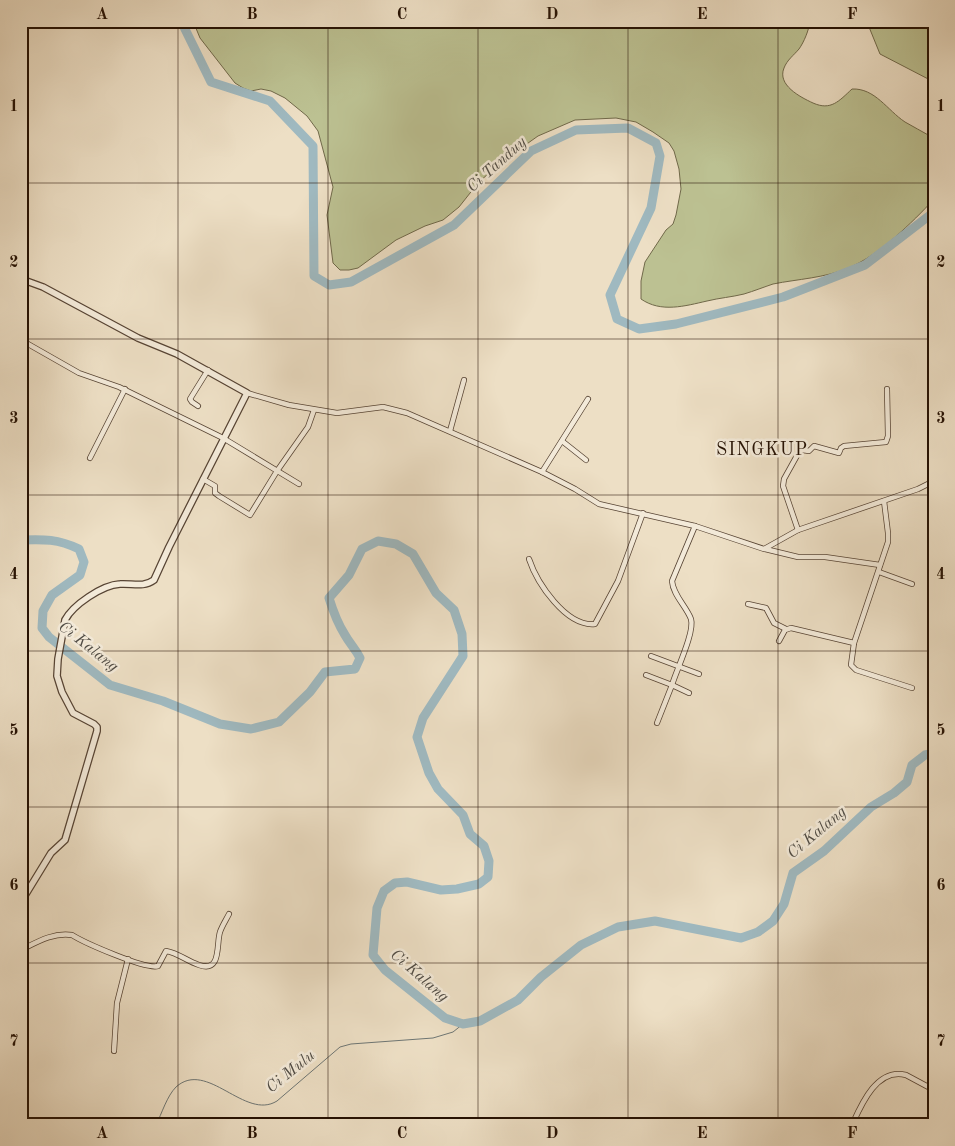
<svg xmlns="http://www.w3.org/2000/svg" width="955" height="1146" font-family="'Old Standard TT',serif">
	<rect width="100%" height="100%" fill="#eddfc5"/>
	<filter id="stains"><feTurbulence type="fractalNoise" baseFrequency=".004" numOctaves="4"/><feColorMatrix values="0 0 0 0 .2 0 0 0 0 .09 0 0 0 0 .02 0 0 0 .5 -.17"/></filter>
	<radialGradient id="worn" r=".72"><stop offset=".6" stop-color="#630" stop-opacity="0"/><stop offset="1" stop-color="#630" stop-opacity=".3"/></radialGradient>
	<!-- green -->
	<g fill="#bcc192" stroke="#70694a">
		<path d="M193,21H810C809,30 804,42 799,49C794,55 787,60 784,68C777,85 800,97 813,103C831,111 839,101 852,89C875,88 887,110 905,122C913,127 922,131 930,136L934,130V199C913,222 877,257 848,268C825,278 798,279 773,284C764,287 754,291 744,294C732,297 719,298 707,301C685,306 661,313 641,299V281L645,262L666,230L673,224L676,215L681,189L679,169L674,151L669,143L653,132L636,122L616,118L575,120L538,136L500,163L478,183L459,207L443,220L425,226L396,240L358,268L349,270H340L333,263L327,215L333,187L318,131L307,116L285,98L271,91L261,89L251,91L243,88L235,83L200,38Z"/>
		<path d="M870,21H934V82L880,54L869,27Z"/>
	</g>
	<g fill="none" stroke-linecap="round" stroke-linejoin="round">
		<!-- stream -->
		<path stroke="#6e7674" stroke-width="1" d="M156,1125C162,1113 167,1096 176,1087C207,1059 245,1121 277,1101L340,1047L351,1044L433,1038L453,1032L463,1024"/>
		<!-- river -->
		<g stroke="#9fb9c0" stroke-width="9">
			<path d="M180,21L184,27L211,82L270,101L313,146L314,276L329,285L351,282L454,225L531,151L576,130L628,128L656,143L660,156L651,208L610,295L617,319L639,329L676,324L783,297L865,265L934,212"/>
			<path d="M21,540C44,539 58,539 79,549L84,562L80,575L52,595L43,611L42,628L49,637L110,685L163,701L220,724L251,729L279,722L310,692L325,672L355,669L360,658C355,648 350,644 345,635C338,624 333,611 329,598L349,575L362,549L378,541L396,544L413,554L436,593L454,610L462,634L463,656L423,718L417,737L429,773L438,789L463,815L470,834L484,846L489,861L488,877L479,884L457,889L441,890L407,882L395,883L384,891L377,908L373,955L385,970L445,1018L463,1024L480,1021L518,1000L541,977L581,945L618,927L655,921L741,938L758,932L773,921L784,904L793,873L824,851L871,807L894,793L907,782L912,765L925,755L934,753"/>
		</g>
		<defs>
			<g id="minor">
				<path d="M21,340L79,373L119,387L223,438L299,484"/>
				<path d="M247,393L289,405L337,413L383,407L407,413L542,472L575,489L599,504L695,526L764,549L798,530L918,489L934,481"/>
				<path d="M198,406L192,402L190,399L208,370"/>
				<path d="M450,431L464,380"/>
				<path d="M562,441L586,460"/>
				<path d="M90,458L125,389"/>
				<path d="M542,472L588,399"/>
				<path d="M203,479L215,486V493L219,496L250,515L277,471L308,427L314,410"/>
				<path d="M884,501L888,533V542L854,643L851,665L856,670L912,688"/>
				<path d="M798,530L783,486L784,479L799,452L802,450L809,451L814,446L839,453L841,448L844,446L886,442L888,436L887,389"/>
				<path d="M765,549L798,557H825L880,565"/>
				<path d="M529,559C537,583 566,627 595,624L618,581L643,513"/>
				<path d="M879,572L912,584"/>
				<path d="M748,604L766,608L774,623L786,629"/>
				<path d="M779,641L785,630L791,628L854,643"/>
				<path d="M651,656L699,674"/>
				<path d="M646,675L672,685C676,671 695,632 691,619C686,606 673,595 672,581L695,526"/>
				<path d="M657,723L672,685L689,693"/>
				<path d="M21,950C37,942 54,932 72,935C85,943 146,970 158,966L166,951C178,953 187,961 199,965C222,973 216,944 220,932C222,926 226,920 229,914"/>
				<path d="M114,1051L117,1003L128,959"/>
				<path d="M852,1125C861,1105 877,1067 906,1075L934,1090"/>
			</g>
			<path id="tertiary" d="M21,279L43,287L138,338L177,354L247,393L169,547L154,580C143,588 132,583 120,584C102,585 73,605 65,620L58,659L57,676L62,692L73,713L94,724L97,727V731L65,840L51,853L21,902"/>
		</defs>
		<!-- minor casing -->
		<use href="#minor" stroke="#574434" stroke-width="6"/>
		<!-- tertiary casing -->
		<use href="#tertiary" stroke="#574434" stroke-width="8"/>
		<!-- minor -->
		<use href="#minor" stroke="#f3ead9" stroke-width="4.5"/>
		<!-- tertiary -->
		<use href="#tertiary" stroke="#f3ead9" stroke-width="5.5"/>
	</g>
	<!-- grid -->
	<path fill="none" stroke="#251103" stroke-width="1" stroke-opacity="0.55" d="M178,21V1125M328,21V1125M478,21V1125M628,21V1125M778,21V1125M21,183H934M21,339H934M21,495H934M21,651H934M21,807H934M21,963H934"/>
	<g text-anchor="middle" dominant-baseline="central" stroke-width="5" stroke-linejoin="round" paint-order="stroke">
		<!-- water labels -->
		<g font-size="16" font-style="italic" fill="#504c45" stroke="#f3ead9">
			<text transform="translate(497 165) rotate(-42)">Ci Tanduy</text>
			<text transform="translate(88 647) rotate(38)">Ci Kalang</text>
			<text transform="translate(817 833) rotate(-40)">Ci Kalang</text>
			<text transform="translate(419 976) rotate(41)">Ci Kalang</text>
			<text transform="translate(291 1072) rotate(-39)">Ci Mulu</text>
		</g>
		<!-- quarter labels -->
		<g font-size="18" letter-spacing="1" fill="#251103" stroke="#f3ead9">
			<text x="762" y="450">SINGKUP</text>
		</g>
	</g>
	<!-- margin -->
	<rect width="955" height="1146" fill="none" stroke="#eddfc5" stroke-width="55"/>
	<rect x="28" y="28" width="900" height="1090" fill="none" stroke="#251103" stroke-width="2"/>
	<g font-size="16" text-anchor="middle" font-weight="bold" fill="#251103">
		<text x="102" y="19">A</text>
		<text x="252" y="19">B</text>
		<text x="402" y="19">C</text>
		<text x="552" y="19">D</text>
		<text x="702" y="19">E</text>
		<text x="852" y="19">F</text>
		<text x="14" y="111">1</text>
		<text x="941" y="111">1</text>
		<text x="14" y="267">2</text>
		<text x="941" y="267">2</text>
		<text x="14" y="423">3</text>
		<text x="941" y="423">3</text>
		<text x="14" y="579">4</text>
		<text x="941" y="579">4</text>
		<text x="14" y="735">5</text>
		<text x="941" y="735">5</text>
		<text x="14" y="890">6</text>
		<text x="941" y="890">6</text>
		<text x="14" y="1046">7</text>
		<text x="941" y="1046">7</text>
		<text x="102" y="1138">A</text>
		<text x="252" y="1138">B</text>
		<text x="402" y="1138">C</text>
		<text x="552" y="1138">D</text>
		<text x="702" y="1138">E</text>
		<text x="852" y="1138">F</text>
	</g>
	<rect width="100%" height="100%" filter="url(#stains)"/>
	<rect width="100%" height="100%" fill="url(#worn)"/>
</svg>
